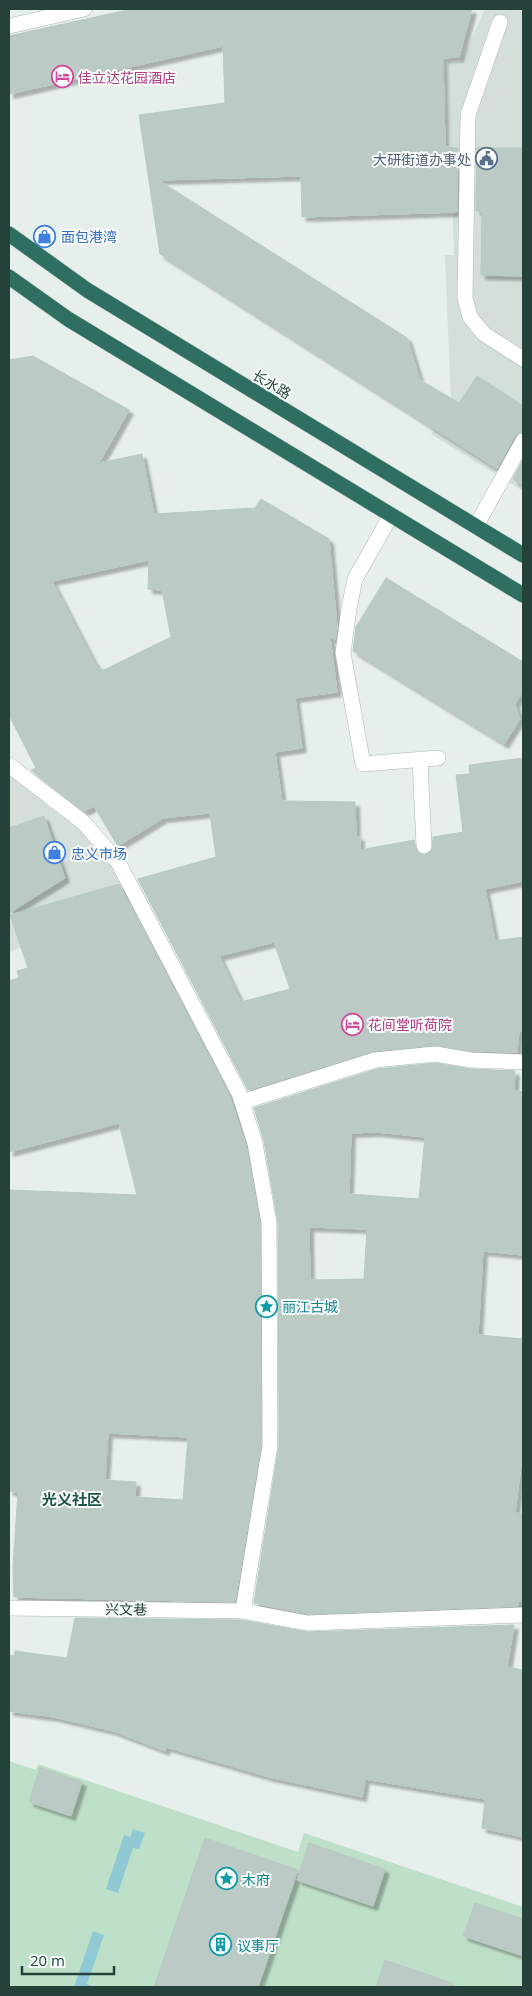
<svg xmlns="http://www.w3.org/2000/svg" width="532" height="1996" font-family="'Open Sans','Noto Sans SC',sans-serif">
	<defs>
		<filter id="shadow"><feDropShadow dx="4.5" dy="4.5" stdDeviation="1" flood-color="#0004"/></filter>
	</defs>
	<rect width="100%" height="100%" fill="#e6efeb"/>
	<!-- built -->
	<g fill="#d4dfda">
		<path d="M485,9H523V491L431,434L451,401L445,255H454L448,62H461Z"/>
		<path d="M9,774L84,832L118,874L131,906L9,952Z"/>
	</g>
	<!-- green -->
	<path fill="#bfe0c8" d="M9,1761L36,1770L38,1764L298,1852L304,1833L523,1907V1987H9Z"/>
	<!-- water -->
	<g fill="#8ec9d4">
		<path d="M133,1829L145,1833L139,1849L133,1848L118,1893L106,1889L124,1835L130,1837Z"/>
		<path d="M93,1931L104,1935L87,1984L94,1987H74Z"/>
	</g>
	<!-- building -->
	<g fill="#bbcac4" stroke="#b8c9c2" fill-rule="evenodd" filter="url(#shadow)">
		<path d="M132,9H472L459,57L443,58L445,147L458,148L457,212L302,217L301,176L158,180L407,338L420,380L459,403L477,376L523,406V432L515,436L497,469L160,254L139,115L225,103L223,46L9,94V36Z"/>
		<path d="M477,148H523V276L481,275L482,211H476Z"/>
		<path d="M33,356L129,410L99,463L142,454L154,514L255,508L261,499L329,539L337,627L335,640L330,637L337,692L295,698L302,748L275,752L282,801L355,802L356,836L360,837V850L414,840L416,851L425,855L432,850L433,837L463,832L456,775L470,774L469,765L523,758V881L485,889L495,941L523,937V1031H519L517,1052L472,1051L434,1045L374,1051L248,1090L138,879L216,857L210,813L163,818L118,846L94,806L84,811L31,770L36,768L9,715V360ZM149,560L148,589L162,590L171,637L102,671L99,665L96,666L52,581ZM274,942L290,989L241,1002L219,956Z"/>
		<path d="M523,460V486L513,479Z"/>
		<path d="M386,578L523,662V691L515,704L520,719L504,744L353,651L356,627Z"/>
		<path d="M44,816L65,878L9,913V828Z"/>
		<path d="M119,884L230,1097L246,1145L260,1224L261,1444L235,1602L14,1597L13,1567L18,1492L9,1491V1190L137,1195L119,1123L9,1152V981L19,978L17,971L28,968L10,915ZM108,1433L188,1437L183,1500L135,1497L136,1482L105,1480Z"/>
		<path d="M435,1063L471,1069L515,1071L514,1091L523,1092V1255L483,1251L478,1335L523,1339V1465H521L515,1513L523,1514V1601H518V1606L308,1614L254,1603L279,1445L278,1223L264,1141L254,1108L377,1069ZM376,1132L425,1137L419,1199L349,1194L351,1133ZM309,1227L367,1229L364,1279L310,1280Z"/>
		<path d="M75,1618L242,1620L307,1632L514,1625L507,1667L523,1670V1837L482,1828L485,1799L365,1779L362,1797L269,1777L166,1747L165,1751L113,1731L54,1717L9,1711V1655L14,1656L15,1651L67,1658Z"/>
		<path d="M40,1767L82,1782L71,1816L29,1802Z"/>
		<path d="M205,1838L298,1870L258,1987H154Z"/>
		<path d="M309,1843L385,1869L373,1906L297,1880Z"/>
		<path d="M475,1903L523,1919V1956L463,1936Z"/>
		<path d="M385,1960L452,1983L451,1987H376Z"/>
	</g>
	<g fill="none" stroke-linecap="round" stroke-linejoin="round">
		<defs>
			<g id="minor">
				<path d="M500,22L468,115L465,298L470,317L484,334L523,359"/>
				<path d="M9,26L84,9"/>
				<path d="M391,515L355,579L349,608L343,653L363,764L438,758"/>
				<path d="M476,526L523,441"/>
				<path d="M420,760L424,846"/>
				<path d="M9,765L84,823L118,862L239,1093L255,1143L269,1223L270,1445L243,1611"/>
				<path d="M242,1102L375,1060L435,1054L471,1060L523,1062"/>
				<path d="M9,1608L243,1611L307,1623L523,1615"/>
			</g>
			<g id="highway">
				<path d="M9,234L87,290L523,555"/>
				<path d="M9,277L68,319L523,595"/>
			</g>
		</defs>
		<!-- minor casing -->
		<use href="#minor" stroke="#a8b8b2" stroke-width="16"/>
		<!-- highway casing -->
		<use href="#highway" stroke="#c2cac8" stroke-width="16"/>
		<!-- minor -->
		<use href="#minor" stroke="#fff" stroke-width="15"/>
		<!-- highway -->
		<use href="#highway" stroke="#2f6f62" stroke-width="15"/>
	</g>
	<!-- icons -->
	<defs>
		<symbol id="hotel-ring" viewBox="-11 -11 22 22"><circle r="9.5" fill="#f7fbf9" stroke="#d1479c" stroke-width="1.5"/><path d="M-6-4.5h1.5V1H6V5H4.5V3h-9V5H-6ZM-4 0a1.8 1.8 0 1 1 3.6 0ZM.5 0V-2.5h3Q6-2.5 6 0Z" fill="#d1479c"/></symbol>
		<symbol id="civic-ring" viewBox="-11 -11 22 22"><circle r="9.5" fill="#f7fbf9" stroke="#5c6f8a" stroke-width="1.5"/><path d="M-.6-6.5H3V-4.5H.6V-3L4-1V1h2V6H-6V1h2V-1L-.6-3ZM-1.2 2.5V6h2.4V2.5Z" fill="#5c6f8a"/></symbol>
		<symbol id="shop-ring" viewBox="-11 -11 22 22"><circle r="9.5" fill="#f7fbf9" stroke="#3f7fe0" stroke-width="1.5"/><path d="M-5-2.5h2.3a2.7 3.5 0 0 1 5.4 0H5L5.5 6h-11ZM-1.5-2.5h3a1.5 2.3 0 0 0-3 0Z" fill="#3f7fe0"/></symbol>
		<symbol id="sight-ring" viewBox="-11 -11 22 22"><circle r="9.5" fill="#f7fbf9" stroke="#0f9aa8" stroke-width="1.5"/><path d="M0-6L1.8-2.2L6-1.7L2.9 1.2L3.7 5.4L0 3.3L-3.7 5.4L-2.9 1.2L-6-1.7L-1.8-2.2Z" fill="#0f9aa8"/></symbol>
		<symbol id="building-ring" viewBox="-11 -11 22 22"><circle r="9.5" fill="#f7fbf9" stroke="#0f9aa8" stroke-width="1.5"/><path d="M-4-6H4V6H1V3H-1V6H-4ZM-2.5-4.3h1.7v1.8h-1.7ZM.8-4.3h1.7v1.8H.8ZM-2.5-1h1.7V.8h-1.7ZM.8-1h1.7V.8H.8Z" fill="#0f9aa8"/></symbol>
	</defs>
	<g fill-rule="evenodd">
		<use href="#hotel-ring" x="50" y="64" width="25" height="25"/>
		<use href="#civic-ring" x="474" y="146" width="25" height="25"/>
		<use href="#shop-ring" x="32" y="224" width="25" height="25"/>
		<use href="#shop-ring" x="42" y="840" width="25" height="25"/>
		<use href="#hotel-ring" x="340" y="1012" width="25" height="25"/>
		<use href="#sight-ring" x="254" y="1294" width="25" height="25"/>
		<use href="#sight-ring" x="214" y="1866" width="25" height="25"/>
		<use href="#building-ring" x="208" y="1932" width="25" height="25"/>
	</g>
	<g text-anchor="middle" dominant-baseline="central" stroke-width="4" stroke-linejoin="round" paint-order="stroke">
		<!-- hotel labels -->
		<g font-size="14" fill="#b23c85" stroke="#f7fbf9" text-anchor="start">
			<text x="78" y="77">佳立达花园酒店</text>
			<text x="368" y="1024">花间堂听荷院</text>
		</g>
		<!-- service labels -->
		<g font-size="14" fill="#4e5e75" stroke="#f7fbf9" text-anchor="end">
			<text x="471" y="159">大研街道办事处</text>
		</g>
		<!-- shop labels -->
		<g font-size="14" fill="#366cbe" stroke="#f7fbf9" text-anchor="start">
			<text x="61" y="236">面包港湾</text>
			<text x="71" y="853">忠义市场</text>
		</g>
		<!-- street labels -->
		<g font-size="14" fill="#24423a" stroke="#f7fbf9">
			<text transform="translate(272 384) rotate(31)">长水路</text>
			<text transform="translate(126 1609) rotate(1)">兴文巷</text>
		</g>
		<!-- culture labels -->
		<g font-size="14" fill="#0d838f" stroke="#f7fbf9" text-anchor="start">
			<text x="282" y="1306">丽江古城</text>
			<text x="242" y="1879">木府</text>
			<text x="237" y="1945">议事厅</text>
		</g>
		<!-- neighbourhood labels -->
		<g font-size="15" font-weight="bold" fill="#1f5548" stroke="#f7fbf9">
			<text x="72" y="1499">光义社区</text>
		</g>
	</g>
	<!-- border -->
	<rect width="532" height="1996" fill="none" stroke="#24423a" stroke-width="20"/>
	<!-- scale -->
	<path d="M22 1966v8h92v-8" fill="none" stroke="#24423a" stroke-width="2.5"/>
	<text x="30" y="1966" font-size="15" fill="#24423a" stroke="#f7fbf9" stroke-width="4" paint-order="stroke">20 m</text>
</svg>
